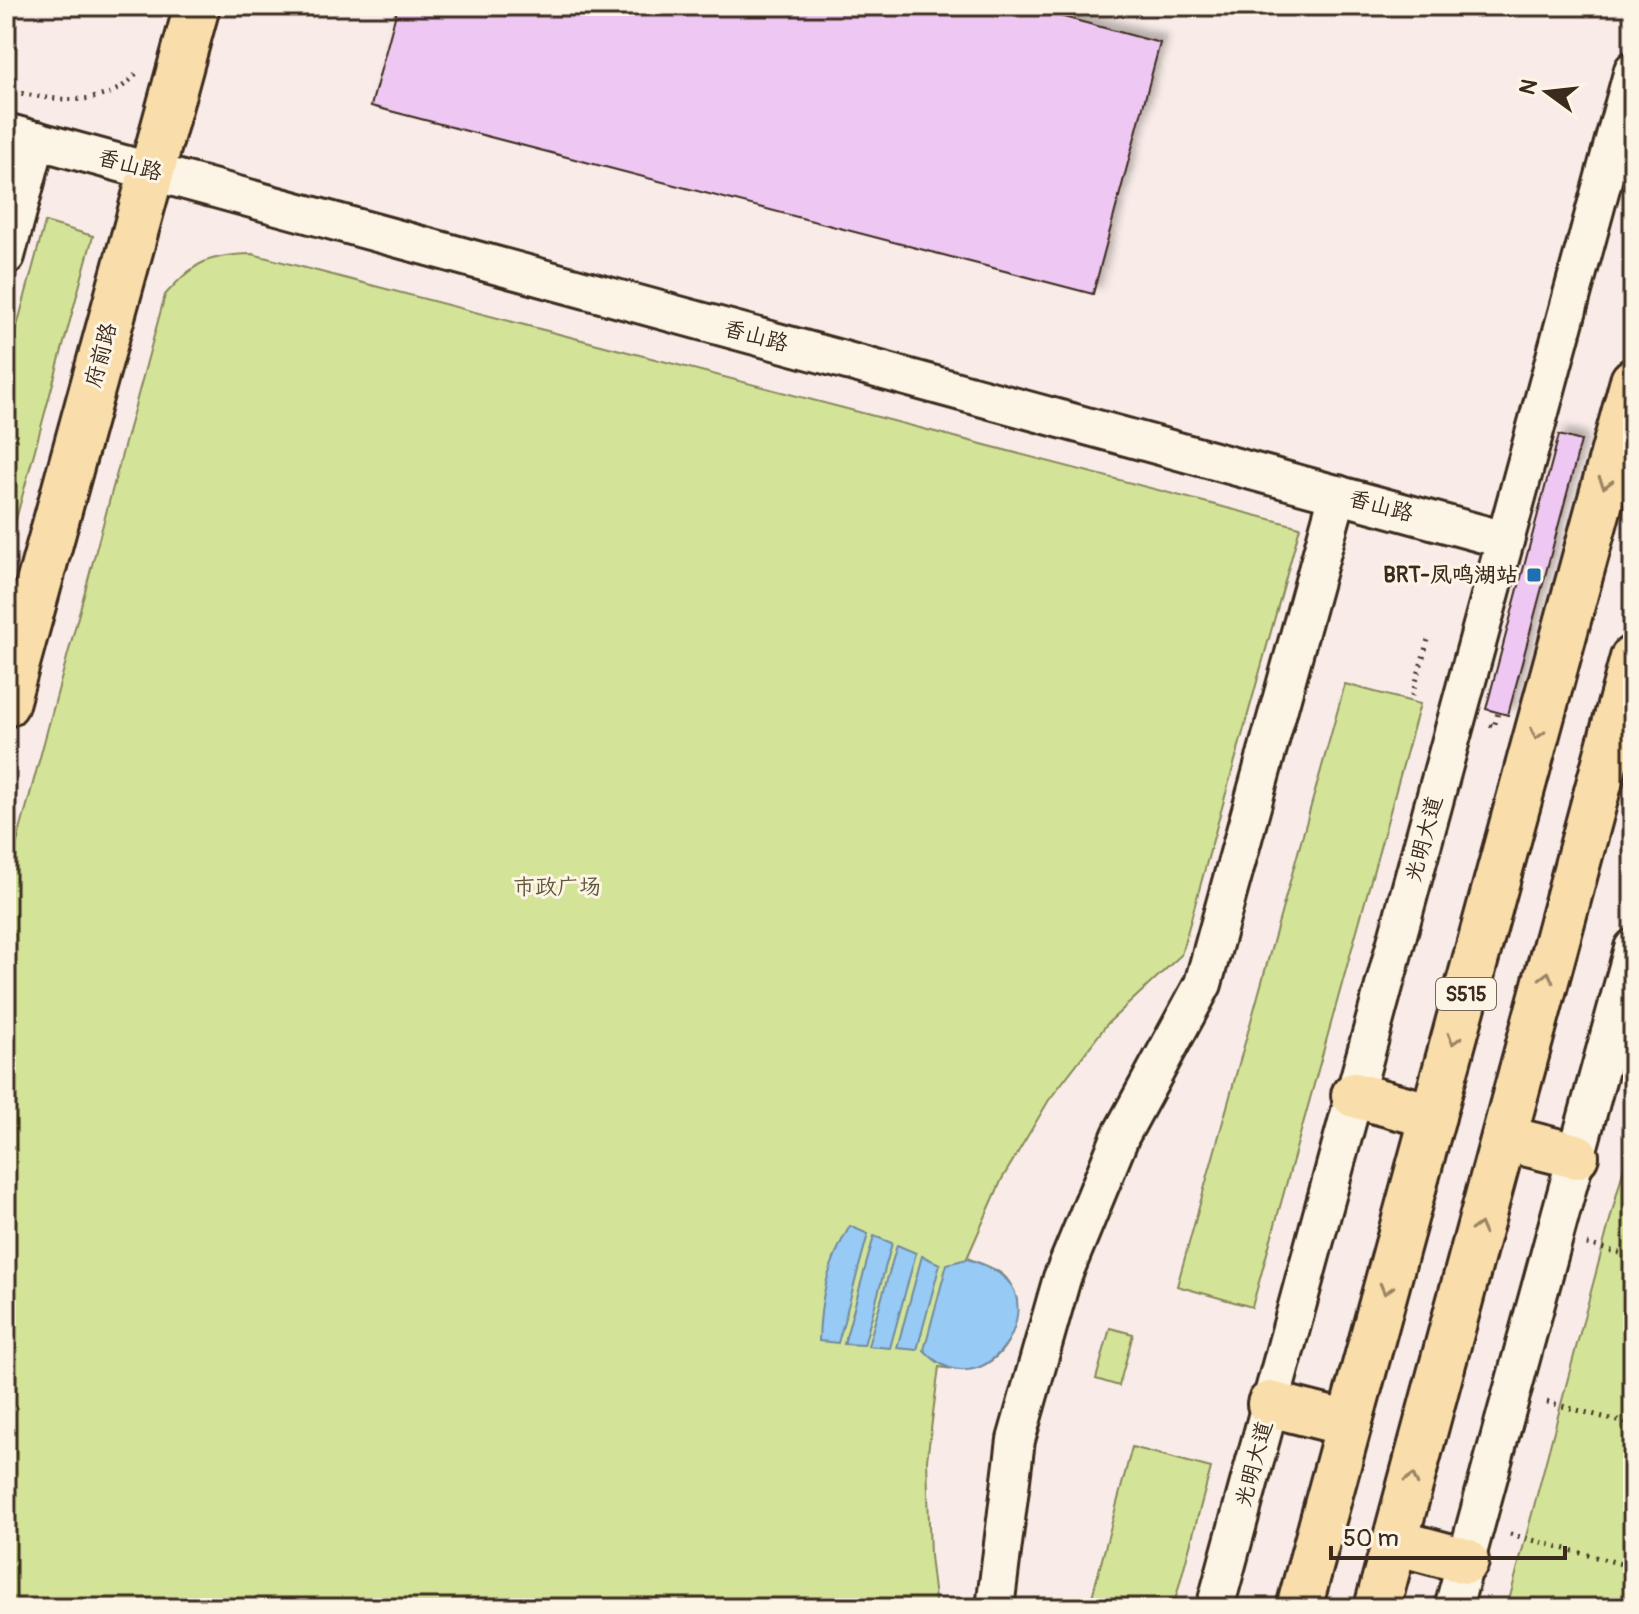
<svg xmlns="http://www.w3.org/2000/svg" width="1639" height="1614" font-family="Pangolin,'LXGW WenKai TC',sans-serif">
	<defs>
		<filter id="shadow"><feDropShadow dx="7" dy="-7" stdDeviation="4" flood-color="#0004"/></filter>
	</defs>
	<rect width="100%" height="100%" fill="#f9ece8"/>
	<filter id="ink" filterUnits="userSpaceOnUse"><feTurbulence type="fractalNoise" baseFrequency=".0125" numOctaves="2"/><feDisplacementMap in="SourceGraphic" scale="16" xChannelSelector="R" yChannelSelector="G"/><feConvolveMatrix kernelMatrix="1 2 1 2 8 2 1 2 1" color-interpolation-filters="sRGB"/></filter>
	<g filter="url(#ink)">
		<!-- green -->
		<g fill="#d3e498" stroke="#87875b" stroke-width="2">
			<path d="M45,222L93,236L6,556V367Z"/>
			<path d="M252,254L1300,527L1181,955L1108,1023L1049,1100L1002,1179L967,1258C981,1264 1001,1269 1009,1282C1027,1309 1011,1355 981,1366C966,1372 955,1369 939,1367L927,1460L930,1556L936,1608H6V883L165,295C195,262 207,255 252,254Z"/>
			<path d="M1345,684L1420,704L1252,1307L1177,1286Z"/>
			<path d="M1633,1133V1608H1507Z"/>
			<path d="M1110,1328L1133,1334L1119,1386L1096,1379Z"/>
			<path d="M1132,1447L1211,1468L1173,1608H1089Z"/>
		</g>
		<!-- water -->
		<g fill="#97caf4" stroke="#728a9e" stroke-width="2">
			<path d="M850,1226L868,1234L838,1343L819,1341C820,1299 828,1262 850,1226Z"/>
			<path d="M874,1236L892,1243L864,1345L844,1344Z"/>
			<path d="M897,1245L916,1253L890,1348L868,1346Z"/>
			<path d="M922,1256L940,1264L917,1350L897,1348Z"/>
			<path d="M967,1259C981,1263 995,1268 1006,1279C1044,1315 981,1412 924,1350L947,1264Z"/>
		</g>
		<!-- building -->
		<g fill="#eec8f2" stroke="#3b2a1e" stroke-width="2" filter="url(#shadow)">
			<path d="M398,6H1023L1160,43L1093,294L371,106Z"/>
			<path d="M1559,435L1581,441L1508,715L1486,709Z"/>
		</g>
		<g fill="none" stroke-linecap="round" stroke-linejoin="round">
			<defs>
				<g id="minor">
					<path d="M6,132L1505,540"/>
					<path d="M6,256L37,140"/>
					<path d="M995,1608L1016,1440L1062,1278L1121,1135L1203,984L1338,494"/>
					<path d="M1215,1608L1633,70"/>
					<path d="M1453,1608L1633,948"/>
				</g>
				<g id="major">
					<path d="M6,704L197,6"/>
					<path d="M1354,1095L1433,1116"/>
					<path d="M1504,1138L1576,1156"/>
					<path d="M1270,1404L1349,1424"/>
					<path d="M1395,1542L1466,1561"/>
					<path d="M1299,1608L1633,381"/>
					<path d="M1377,1608L1633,658"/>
				</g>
			</defs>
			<!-- minor casing -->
			<use href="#minor" stroke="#3b2a1e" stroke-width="42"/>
			<!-- major casing -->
			<use href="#major" stroke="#3b2a1e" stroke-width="50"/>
			<!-- path -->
			<g stroke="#3b2a1e" stroke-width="5" stroke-dasharray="2 6" stroke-linecap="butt">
				<path d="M6,90C46,99 108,112 137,72"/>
				<path d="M1412,696L1429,636"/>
				<path d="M1490,725L1494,727L1498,713"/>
				<path d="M1587,1244L1633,1257"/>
				<path d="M1547,1402L1633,1425"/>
				<path d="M1510,1534L1633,1567"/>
			</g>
			<!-- minor -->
			<use href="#minor" stroke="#fcf5e5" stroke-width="36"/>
			<!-- major -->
			<use href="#major" stroke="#f9deab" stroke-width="44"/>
		</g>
		<!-- one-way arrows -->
		<defs><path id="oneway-chevron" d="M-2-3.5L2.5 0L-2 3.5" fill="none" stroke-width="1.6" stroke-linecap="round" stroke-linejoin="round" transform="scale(2)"/></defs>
		<g stroke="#9a8464">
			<use href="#oneway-chevron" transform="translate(1605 483) rotate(105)"/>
			<use href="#oneway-chevron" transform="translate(1537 734) rotate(105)"/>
			<use href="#oneway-chevron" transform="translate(1547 977) rotate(-75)"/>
			<use href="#oneway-chevron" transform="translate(1454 1039) rotate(105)"/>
			<use href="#oneway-chevron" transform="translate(1479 1228) rotate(-75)"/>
			<use href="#oneway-chevron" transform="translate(1386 1289) rotate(105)"/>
			<use href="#oneway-chevron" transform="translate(1412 1479) rotate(-75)"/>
		</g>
	</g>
	<!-- markers -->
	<rect fill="#1f6fb2" stroke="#fcf5e5" stroke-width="3" x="1526" y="567" width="16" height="16" rx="4"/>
	<g text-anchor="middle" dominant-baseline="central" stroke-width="6" stroke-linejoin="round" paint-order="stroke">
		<!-- shield labels -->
		<rect fill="#fcf5e5" stroke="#75675a" stroke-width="2" x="1436" y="978" width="60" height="32" rx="6"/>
		<g font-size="20" font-weight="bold" fill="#3b2a1e">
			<text x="1466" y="994">S515</text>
		</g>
		<!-- street labels -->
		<g font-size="22" fill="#3b2a1e" stroke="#fcf5e5">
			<text transform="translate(130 165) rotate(15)">香山路</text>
			<text transform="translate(756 336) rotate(15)">香山路</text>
			<text transform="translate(101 355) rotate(-75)">府前路</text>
			<text transform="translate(1381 506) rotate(15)">香山路</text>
			<text transform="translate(1424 839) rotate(-75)">光明大道</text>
			<text transform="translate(1254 1464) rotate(-75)">光明大道</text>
		</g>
		<!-- poi labels -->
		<g font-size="22" font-weight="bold" fill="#3b2a1e" stroke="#fcf5e5" text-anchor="end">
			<text x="1518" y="575">BRT-凤鸣湖站</text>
		</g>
		<!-- park labels -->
		<g font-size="22" fill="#61583c" stroke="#fcf5e5">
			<text x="557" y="887">市政广场</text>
		</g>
	</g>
	<!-- margin -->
	<rect width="1639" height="1614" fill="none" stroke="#fcf5e5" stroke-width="32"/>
	<rect x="16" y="16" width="1607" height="1582" fill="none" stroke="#3b2a1e" stroke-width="3" filter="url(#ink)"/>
	<!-- north arrow -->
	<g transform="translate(1547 92) rotate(285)" stroke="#fcf5e5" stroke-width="6" paint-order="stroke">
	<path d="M0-6L14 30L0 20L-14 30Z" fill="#3b2a1e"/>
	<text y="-12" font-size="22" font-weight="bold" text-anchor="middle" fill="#3b2a1e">N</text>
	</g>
	<!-- scale -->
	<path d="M1331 1546v12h234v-12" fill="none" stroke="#3b2a1e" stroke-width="4"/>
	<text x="1343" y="1546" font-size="24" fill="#3b2a1e" stroke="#fcf5e5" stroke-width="6" paint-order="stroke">50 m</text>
</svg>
